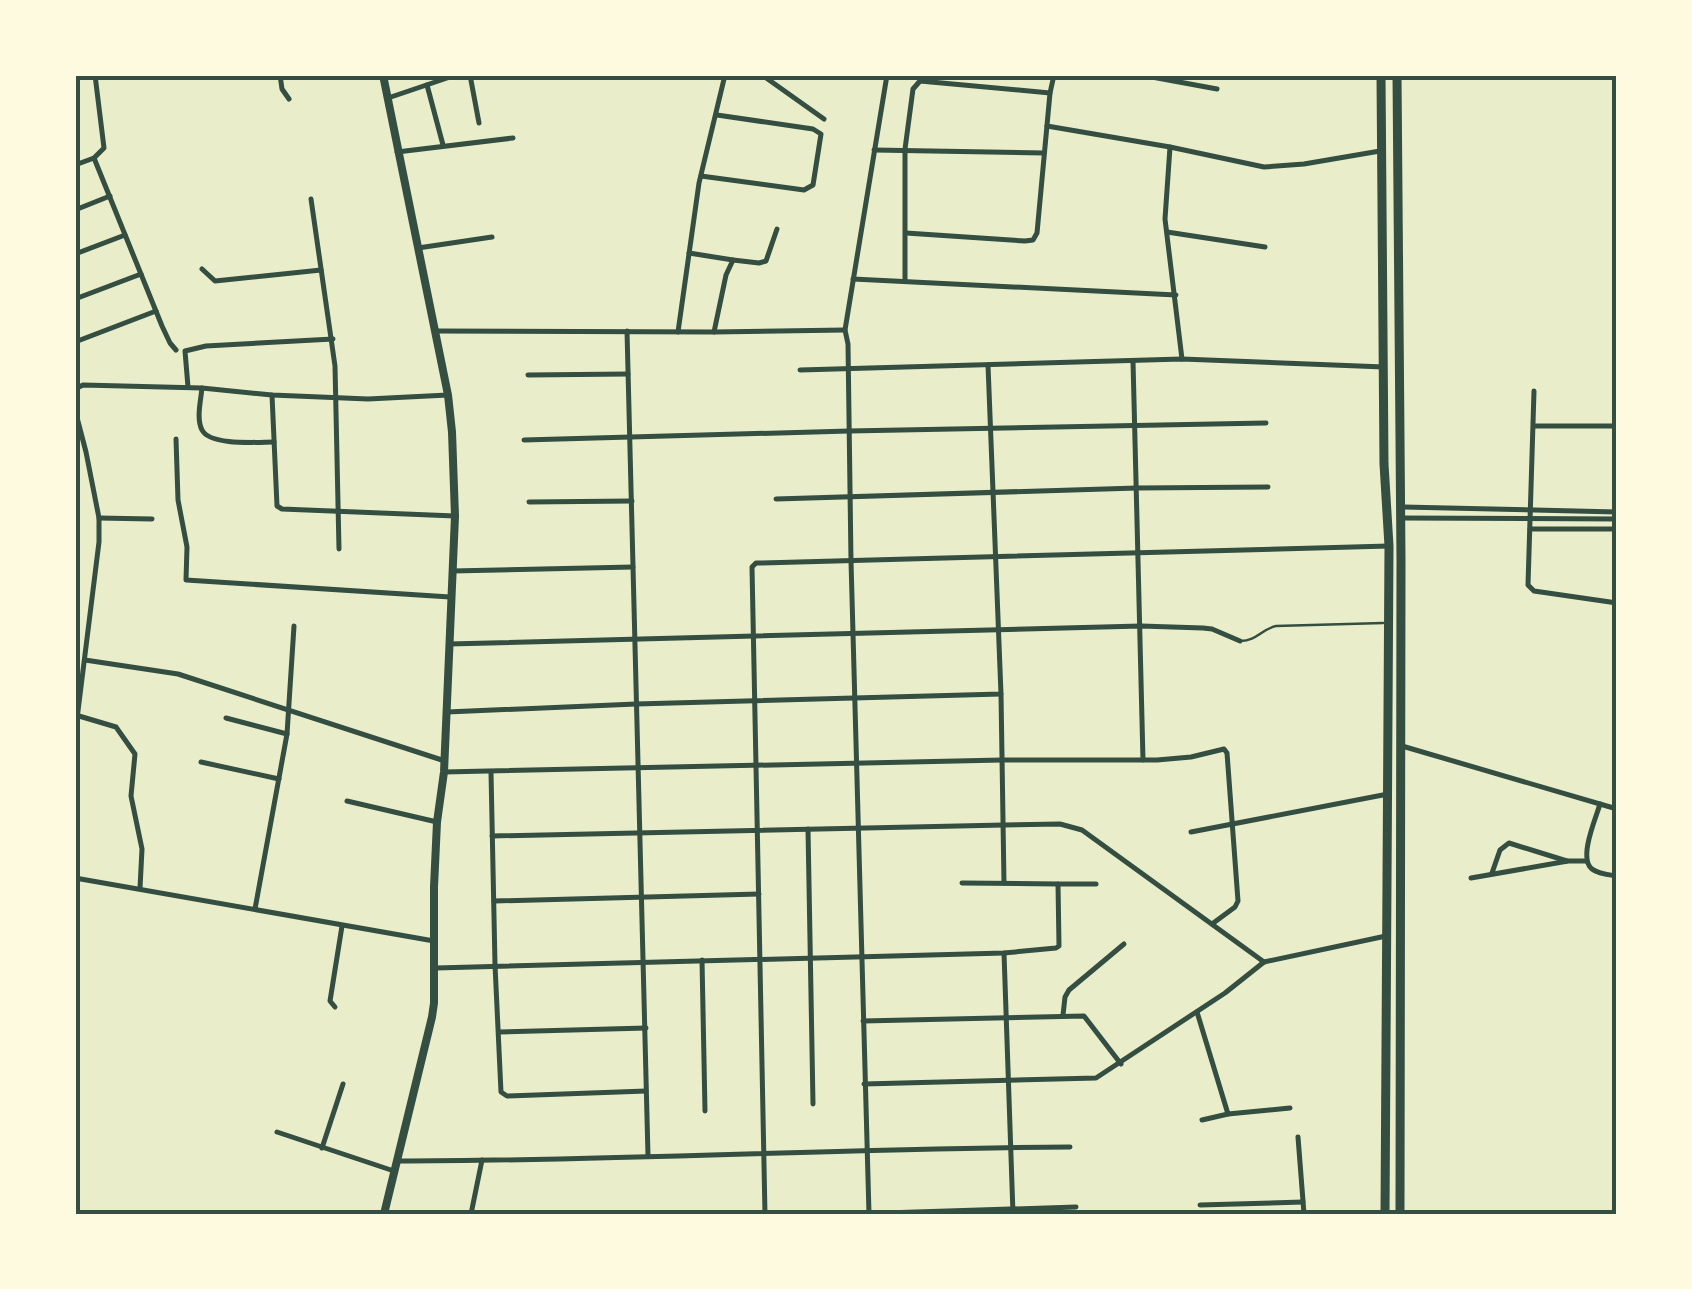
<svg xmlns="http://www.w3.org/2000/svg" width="1692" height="1289" font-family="'DejaVu Sans',sans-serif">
	<rect width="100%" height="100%" fill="#e9edc9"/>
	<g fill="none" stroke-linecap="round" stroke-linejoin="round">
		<!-- service -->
		<path stroke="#344e41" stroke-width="2.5" d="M1241,641C1256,641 1262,629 1276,626L1383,623"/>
		<!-- minor -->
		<g stroke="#344e41" stroke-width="5">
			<path d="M280,75L282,89L289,99"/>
			<path d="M470,75L479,123"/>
			<path d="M762,75L824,119"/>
			<path d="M1141,75L1217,89"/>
			<path d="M427,85L443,145"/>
			<path d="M388,98L456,75"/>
			<path d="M1047,126L1170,147L1264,167L1304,164L1380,151"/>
			<path d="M1170,147L1165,219L1182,359"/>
			<path d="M874,150L1044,153"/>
			<path d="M397,152L513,138"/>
			<path d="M94,158L162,326L170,343L176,350"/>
			<path d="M75,165L94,158L104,148L95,75"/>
			<path d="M701,176L804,190L813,185L821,134L813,129L717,115"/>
			<path d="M311,199L335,366L339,549"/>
			<path d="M75,210L110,196"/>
			<path d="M1167,232L1265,247"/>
			<path d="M906,233L1025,241L1033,240L1037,233L1050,93L1054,75"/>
			<path d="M418,248L492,237"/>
			<path d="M689,253L733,260"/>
			<path d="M75,254L125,235"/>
			<path d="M202,269L215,281L321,270"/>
			<path d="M853,279L1176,295"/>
			<path d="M905,281V149L913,89L920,81L1050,93"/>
			<path d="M75,299L141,274"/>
			<path d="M435,331L714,332L845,330"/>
			<path d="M627,331L648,1156"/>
			<path d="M678,332L699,183L725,75"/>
			<path d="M714,332L726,275L733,260L759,263L766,261L777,229"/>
			<path d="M75,342L156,311"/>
			<path d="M1133,361L1143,760"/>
			<path d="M800,370L1182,359L1384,367"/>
			<path d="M528,375L628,374"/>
			<path d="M188,387L185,351L206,346L333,339"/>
			<path d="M202,388C201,399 196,419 202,430C210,446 258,442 274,442"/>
			<path d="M1534,391L1528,585L1534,591L1617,603"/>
			<path d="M75,393L77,388L83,385L202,388L272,395L368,399L448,395"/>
			<path d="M272,395L277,506L282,509L455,516"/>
			<path d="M75,410L86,452L99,518V542L75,735"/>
			<path d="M1534,426H1617"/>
			<path d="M176,439L178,500L187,547L186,580L450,597"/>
			<path d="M524,440L849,431L1266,423"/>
			<path d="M776,499L1137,488L1268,487"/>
			<path d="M529,502L632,501"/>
			<path d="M1403,507L1617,512"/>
			<path d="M99,518L152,519"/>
			<path d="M1400,518L1617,519"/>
			<path d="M1530,529H1617"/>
			<path d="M452,571L633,567"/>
			<path d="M449,644L1141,626L1203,628L1212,629L1240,641"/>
			<path d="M85,660L178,674L445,761"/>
			<path d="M1001,694L1004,883"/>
			<path d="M447,712L636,704L1001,694L988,365"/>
			<path d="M79,716L116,727L135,754L131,796L142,849L140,888"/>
			<path d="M226,718L287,734"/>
			<path d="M1402,746L1617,809"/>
			<path d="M201,762L279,779"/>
			<path d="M444,772L1002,760H1157L1191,757L1224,749L1227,753L1238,901L1235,907L1212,924"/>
			<path d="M491,772L495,965L501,1092L507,1096L646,1091"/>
			<path d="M347,801L437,822"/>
			<path d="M1600,804C1596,818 1578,858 1592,869C1598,874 1610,875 1617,876"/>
			<path d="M808,829L813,1104"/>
			<path d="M1191,832L1388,794"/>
			<path d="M492,836L1004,825L1060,824L1082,830L1264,962"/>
			<path d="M1492,873L1500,850L1509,843L1567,861"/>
			<path d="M75,878L434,941"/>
			<path d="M1471,878L1568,861H1586"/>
			<path d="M1058,884H1096"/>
			<path d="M494,901L759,894"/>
			<path d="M255,909L287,734L294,626"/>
			<path d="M1004,953L1013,1214"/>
			<path d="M702,960L705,1111"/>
			<path d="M436,968L1004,953L1056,948L1059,946L1058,884L962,883"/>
			<path d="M335,1007L330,1001L342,926"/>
			<path d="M1197,1012L1228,1114L1290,1108"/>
			<path d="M1063,1015L1065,997L1069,990L1124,944"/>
			<path d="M863,1021L1084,1016L1121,1064"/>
			<path d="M499,1032L646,1028"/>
			<path d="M864,1084L1096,1078L1225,993L1264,962L1386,936"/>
			<path d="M1202,1120L1228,1114"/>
			<path d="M277,1132L394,1171"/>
			<path d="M1298,1137L1304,1214"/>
			<path d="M322,1148L343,1084"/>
			<path d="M397,1161C621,1161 845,1148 1070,1147"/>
			<path d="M1200,1205L1303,1202"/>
			<path d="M471,1214L482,1160"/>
			<path d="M765,1214L752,567L756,563H762L1389,546"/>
			<path d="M853,1214L1076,1207"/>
			<path d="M869,1214L851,561L848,344L845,330L887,75"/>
		</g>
		<!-- secondary -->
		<path stroke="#344e41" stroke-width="8" d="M383,75L448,395L452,432L455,516L444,772L437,822L434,887V1003L432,1017L384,1214"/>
		<!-- primary -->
		<g stroke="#344e41" stroke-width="9">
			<path d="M1381,75L1384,464L1389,546L1385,1214"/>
			<path d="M1397,75L1401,560L1400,1214"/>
		</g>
	</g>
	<!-- border -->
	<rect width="1692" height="1289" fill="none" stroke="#fefae0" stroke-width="155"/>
	<rect x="78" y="78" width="1536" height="1134" fill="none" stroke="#344e41" stroke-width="4"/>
</svg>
